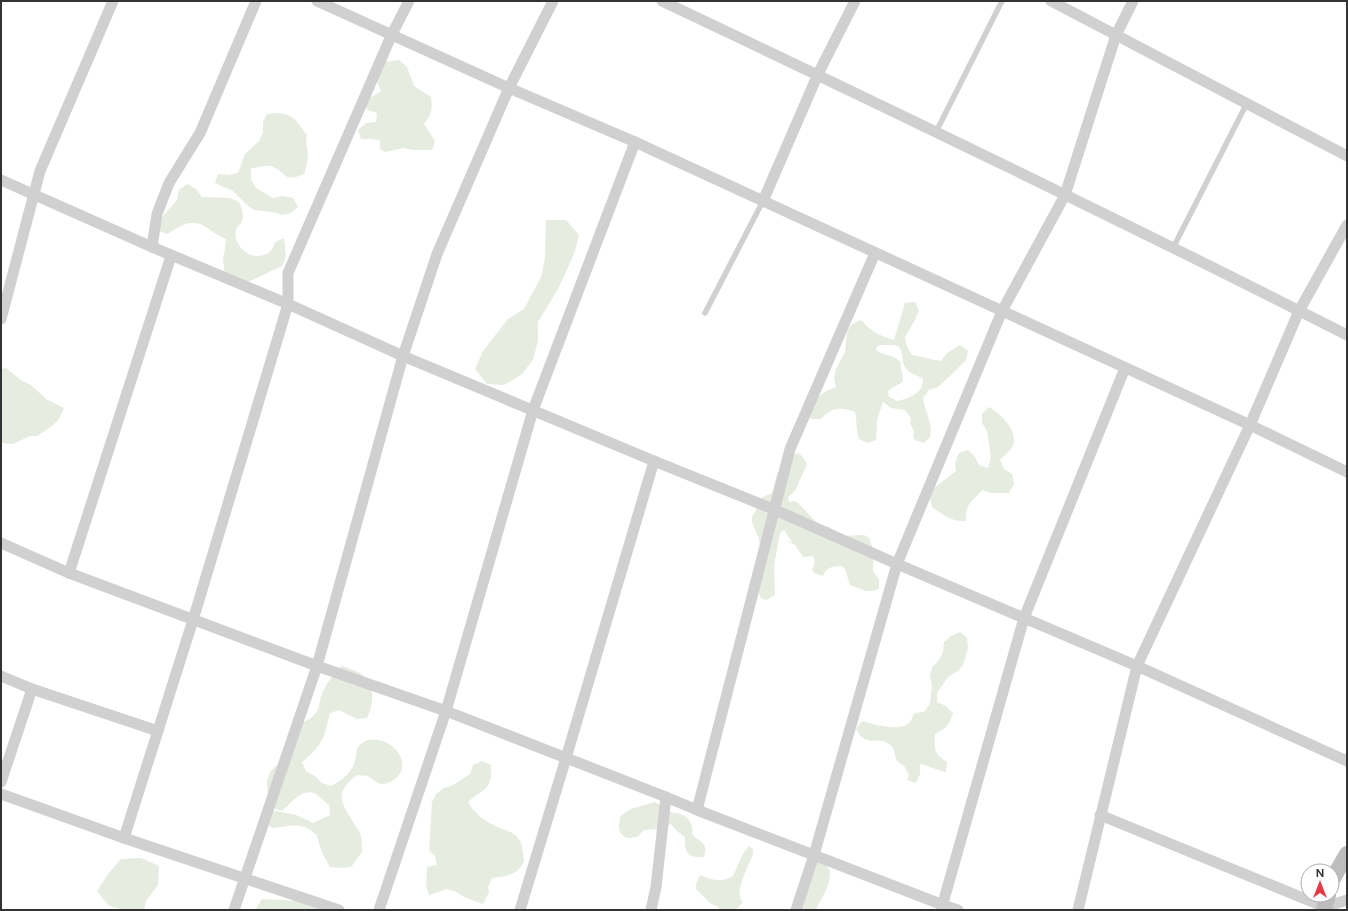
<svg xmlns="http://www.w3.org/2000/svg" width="1348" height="911" font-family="Figtree,sans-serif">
	<rect width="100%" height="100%" fill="#fff"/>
	<!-- green -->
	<g fill="#e6ecdf" fill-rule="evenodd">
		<path d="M399,60L407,67L414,86L431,97C433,109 431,115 424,124L435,141L432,150H413L403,148L385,152L380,149V140L371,139H361L358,130L366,123L376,122L377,113L367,110L365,101L381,91L377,82L379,63Z"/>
		<path d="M277,113C296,115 296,121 307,135C305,145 307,145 308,154C308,161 306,168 304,174C281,184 287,170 270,166C265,165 256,168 251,168V179L256,188L273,198L283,196L293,198L298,207L291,213L282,215L273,212L254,210L247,205L233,191L215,183L218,174L228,175L238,173L245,154L259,141L263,132V122L267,114Z"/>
		<path d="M187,184L196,189L202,197L230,198L239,202C242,208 245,217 241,223C239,226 236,227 236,231C233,245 249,260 264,255C271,253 273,248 275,242L284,238L286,257L282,266L248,282L225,277L223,258L225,249L226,239C217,236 211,230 204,226C191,218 178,227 168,234L159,231L158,222L177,200L179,190Z"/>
		<path d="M546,220H566L579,235L574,254L558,289L538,322V341L533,360L521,375L504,385L487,384L475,369L483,351L508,319L524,309L541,277L545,258Z"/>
		<path d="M915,302L919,311L915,320L905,337L907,347L912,355C922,356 931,360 941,361L947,353L960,345L968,351L966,360L952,374L938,387L929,390L923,398C924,409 934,426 930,436C930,438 926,441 924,443L915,440L913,437L914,431L910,423L911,418L905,410L891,408L883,402L877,420L876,440L867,443L859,439C856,430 857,421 855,412C840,407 832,407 821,419H811L807,411C817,398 821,392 836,387L834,379L836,369L845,352L847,332L852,324L861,320C870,331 880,336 894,340L905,303ZM883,345H893L898,346L901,350C903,359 902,368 911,373C915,375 919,376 923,379C924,392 910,398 898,401L889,397L888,392C891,386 899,386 903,381C903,375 900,369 901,363C893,353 885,357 876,350L877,346Z"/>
		<path d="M6,368L22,381L31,385L46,399L64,408L59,419L52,426L37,436H30L13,444L1,443V369Z"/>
		<path d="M989,407C1000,413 1019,431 1013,446C1010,451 1003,456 1000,460L1004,469L1012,474L1014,484L1009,493H991L982,490C972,502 965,503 966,521C952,522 943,515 932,507L930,498L933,489L956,471L955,463L959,453L968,450L975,457L979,465L988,468L991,458L987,431L982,423V414Z"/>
		<path d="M798,453L802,456L807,464L795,491L788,497L789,502L794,501L798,503L819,525L829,527L837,533L845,536L860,535H864L869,538L874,552L873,571L879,579V589C866,594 862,589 850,585L845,569L842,566C833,566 826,567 823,576L814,573L812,569C815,564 815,561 813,556L803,557L795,545L787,541L792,542L784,530L780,533L774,566L775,595L766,600L761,598L759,594L760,548L759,539L752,522V517L757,508L759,499L772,493L777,474L793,455Z"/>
		<path d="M960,632L967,638L968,648L963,665L959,670L948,677L937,693V702L946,706L953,713C949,725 947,728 935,734C934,749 934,754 947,762L946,772C936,770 930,766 920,764V774L916,783L907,780L909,776C908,773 906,770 905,767C903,765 899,763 897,761C894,755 896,748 889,744C876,735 867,749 856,729L862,721C874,724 899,733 910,722C912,720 913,715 914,713L924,712L930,704L932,686L930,676L932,667L939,660L943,652L944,642L951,636Z"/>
		<path d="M342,666C348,668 355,670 360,673C376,684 374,703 367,718L357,719L339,710L330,713C328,720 327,726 325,732C322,744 311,755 302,762L306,771L315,776L322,783L331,786C348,777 356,768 357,748C359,746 361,744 364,742C384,731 417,760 395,779C392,781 387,784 383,784C376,784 373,778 367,776C364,775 360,776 357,775C332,794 342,803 355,825C356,828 359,830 360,833C362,838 362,846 362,852L351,867L342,868L330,867C324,857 319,846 317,835C301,821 292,826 273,828L264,823L267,813L276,811L296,815L313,823L330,815L329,805C325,802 319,795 314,793C300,789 291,804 282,811L273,808L268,800L267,781L270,772L277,765L285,761L297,726C302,723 311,719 315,714C320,709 319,703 321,697C325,685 333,674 342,666Z"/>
		<path d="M482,761L491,765C493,791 483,788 468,802C474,813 484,821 496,826C505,831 516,831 521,843C523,849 523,856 524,862C516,876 507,876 492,878L488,887L489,892L483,904L464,897L456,892L447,889L429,895L426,885L427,867L437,865L435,856L429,850L432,802L436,794L444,788L453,785L470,774L473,765Z"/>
		<path d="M655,802C661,805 666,810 671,812C673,813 675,813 677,813C688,815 694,824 692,834C700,843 709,842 704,857C694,858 685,856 685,843C685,841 685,839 685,837L677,831L671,824L657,829L644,830L637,837L628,838L623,836L620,832L619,827L620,817L623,814L631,809Z"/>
		<path d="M749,846L753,849V854C749,866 733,892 743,902L736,910H720L718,907L710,903L696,889V884L700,875C713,880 720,883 733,876L743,854Z"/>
		<path d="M141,858L159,866L158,885L146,901L144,910H124L109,906L97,891L108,874L121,859Z"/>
		<path d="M813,863H823L830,870C830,890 823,893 816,910H799Z"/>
		<path d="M262,899L302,901L343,910H255Z"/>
	</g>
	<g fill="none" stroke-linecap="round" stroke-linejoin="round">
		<!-- lane -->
		<g stroke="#d0d0d0" stroke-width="5.5">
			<path d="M936,132L1002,1"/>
			<path d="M1173,248L1247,103"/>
			<path d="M705,313L763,201"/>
		</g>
		<!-- street -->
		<g stroke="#d0d0d0" stroke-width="11">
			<path d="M317,1L509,88L635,142L1250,425L1347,472"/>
			<path d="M662,1C892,110 1121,220 1347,335"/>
			<path d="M1051,1L1347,156"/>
			<path d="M1,180L152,247L288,304L403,356L654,461L773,509L897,564L1137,666L1347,761"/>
			<path d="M763,201L818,74L855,1"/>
			<path d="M152,247L157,214L169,183L200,133L256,1"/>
			<path d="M1,319L40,171L113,1"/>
			<path d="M1,543L69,573L317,666L446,711L666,797L697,810L943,905L958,910"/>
			<path d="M69,573L171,256"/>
			<path d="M1,676L32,689L158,731"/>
			<path d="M1,782L32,689"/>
			<path d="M1,794L124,838L339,910"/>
			<path d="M697,810L790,449L875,253"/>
			<path d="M1100,815L1325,907L1347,900"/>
			<path d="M124,838L193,620L288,304V273L392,34L409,1"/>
			<path d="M234,910L317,666L403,356L437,254L509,88L553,1"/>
			<path d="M379,910L446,711L533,410L635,142"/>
			<path d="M520,910L566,758L654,461"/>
			<path d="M651,910L656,887L666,797"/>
			<path d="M796,910L814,855L897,564L1002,311L1065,195L1116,35L1133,1"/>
			<path d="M941,910L1024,618L1125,368"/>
			<path d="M1078,910L1137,666L1250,425L1299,311L1347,225"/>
		</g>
		<!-- secondary -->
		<g stroke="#bdbdbd" stroke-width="16">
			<path d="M1332,880L1347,854"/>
			<path d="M1324,910L1328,895"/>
		</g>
	</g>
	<!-- border -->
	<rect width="1348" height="911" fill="none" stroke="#333333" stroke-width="4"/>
	<!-- north arrow -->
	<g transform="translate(1320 883)"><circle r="19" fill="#ffffff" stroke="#adadad"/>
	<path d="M0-3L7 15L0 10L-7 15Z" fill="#e63946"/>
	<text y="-6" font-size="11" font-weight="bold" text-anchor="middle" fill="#333333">N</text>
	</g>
</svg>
